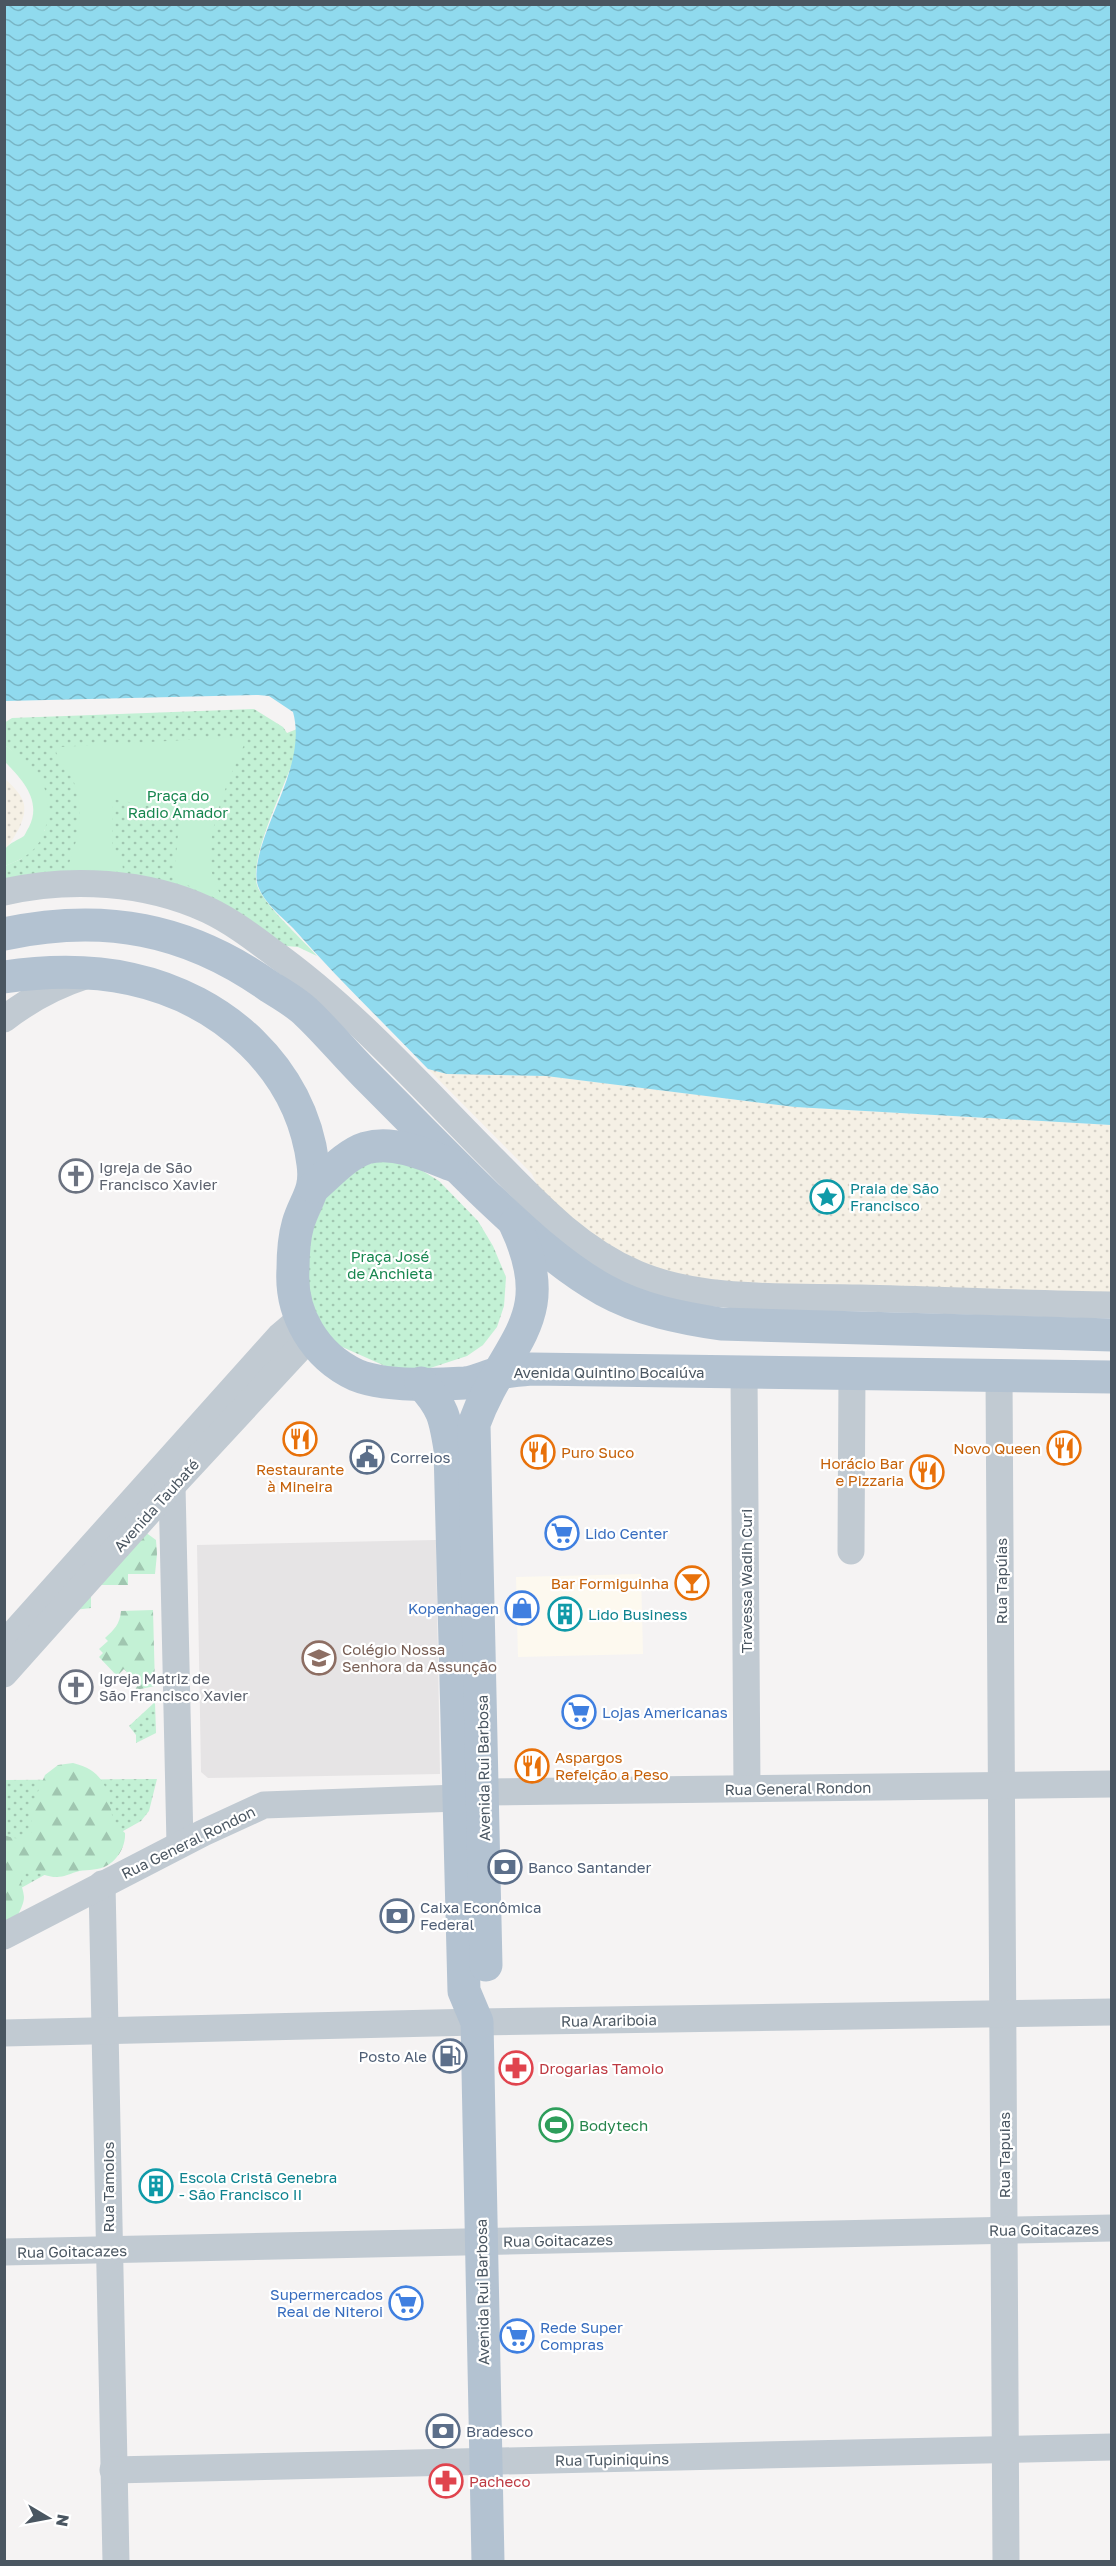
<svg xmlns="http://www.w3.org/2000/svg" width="1116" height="2566" font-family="'Golos Text',sans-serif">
	<defs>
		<pattern id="grass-dots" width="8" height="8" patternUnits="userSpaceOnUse" patternTransform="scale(1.5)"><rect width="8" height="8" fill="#c3f1d5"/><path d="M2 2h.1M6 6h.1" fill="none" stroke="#a0c6b0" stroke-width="1.8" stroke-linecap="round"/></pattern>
		<pattern id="forest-firs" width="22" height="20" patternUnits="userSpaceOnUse" patternTransform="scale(1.5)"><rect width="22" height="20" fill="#c3f1d5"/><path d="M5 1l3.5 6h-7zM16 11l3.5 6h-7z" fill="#a0c6b0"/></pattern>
		<pattern id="sand-dots" width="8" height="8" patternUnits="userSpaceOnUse" patternTransform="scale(1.5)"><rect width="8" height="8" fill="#f5f0e5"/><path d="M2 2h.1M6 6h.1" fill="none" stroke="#d4d0c7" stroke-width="1.8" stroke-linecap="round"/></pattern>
		<pattern id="water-waves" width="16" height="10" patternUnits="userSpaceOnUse" patternTransform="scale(1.5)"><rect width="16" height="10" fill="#90daee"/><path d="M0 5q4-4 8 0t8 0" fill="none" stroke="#78b4c4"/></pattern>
	</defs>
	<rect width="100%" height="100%" fill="#f5f3f3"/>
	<!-- commercial -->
	<path fill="#fdf9ef" d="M641,1574L643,1654L518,1657L516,1577Z"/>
	<!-- education -->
	<path fill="#e6e4e5" d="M436,1540L440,1774L208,1778L201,1772L197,1545Z"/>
	<!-- grass -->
	<g fill="url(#grass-dots)">
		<path d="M254,709L283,727L287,733L297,729C297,736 297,745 296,752C287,783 249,855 257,885C262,903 303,940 317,956L298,947L262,944L165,895L5,892V866L21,859L45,830L26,763L5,745L4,723L12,718Z"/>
		<path d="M378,1161L398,1162L421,1170L439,1181L478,1221L493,1246L506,1277L504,1306L497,1327L483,1345L467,1356L418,1372L385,1366L331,1342L300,1301L296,1269L335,1176Z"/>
		<path d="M155,1702L156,1733L136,1743V1735L129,1726Z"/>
		<path d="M157,1779L149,1811L141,1821L5,1897V1780Z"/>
	</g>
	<!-- forest -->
	<g fill="url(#forest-firs)">
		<path d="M129,1528L141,1529L156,1540L157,1554L155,1574H128V1585H91V1608L74,1610L66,1614L61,1612C61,1596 68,1592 77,1579C92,1557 101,1535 129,1528Z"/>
		<path d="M153,1610L155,1686L136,1690L133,1693L138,1685L124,1669L117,1676L99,1657L103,1653L99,1649L108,1641L105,1638C114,1630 120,1624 121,1611Z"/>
		<path d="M73,1763C106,1771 109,1792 113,1822L125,1833C126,1846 117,1862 104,1867C95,1871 85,1869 76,1872C69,1874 64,1877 57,1877C45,1877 38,1870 26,1872C17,1882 23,1885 24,1897C24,1904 20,1910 17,1917L4,1921V1835C16,1840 22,1839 32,1832L31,1808L45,1775L58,1765Z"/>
	</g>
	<!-- sand -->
	<g fill="url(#sand-dots)">
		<path d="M5,779C12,785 19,792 23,801C29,816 14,839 5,849Z"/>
		<path d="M428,1069L447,1074L547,1076L795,1107L1111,1125V1305L690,1290L553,1219L532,1174Z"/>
	</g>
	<!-- garden -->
	<g fill="#c3f1d5">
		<path d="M239,737L245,741L244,745C229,778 206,830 211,867C212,879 219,891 224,902L174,879L180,812L113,799L112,851L122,860L123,871L67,869C77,842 85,814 75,785C71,773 61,763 56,752L60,747Z"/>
		<path d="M5,745C16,754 32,764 39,776C52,797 51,833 33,850C25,858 15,862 5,866V849C11,842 18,840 24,836C25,835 28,828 29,827C42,801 23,780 5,762Z"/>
	</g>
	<!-- water -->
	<path fill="url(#water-waves)" d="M4,5H1111V1125L795,1107L546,1076L447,1074L428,1069C383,1022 336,977 293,928C281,916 264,903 258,886C253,871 261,847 266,833C280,795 304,752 293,712L269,696L258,695L5,701Z"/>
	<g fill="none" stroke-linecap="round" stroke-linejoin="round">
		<!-- minor -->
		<g stroke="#c1cad2" stroke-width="27">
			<path d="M4,892C70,877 146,881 208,910C231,921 251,936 271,951C354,1010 423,1089 495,1161C538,1205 579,1249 637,1274C703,1302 789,1296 860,1298C944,1300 1028,1304 1112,1305"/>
			<path d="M4,1019C30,999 54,986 85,976"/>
			<path d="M744,1373L747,1788"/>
			<path d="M999,1376L1006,2562"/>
			<path d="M172,1486L180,1844"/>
			<path d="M851,1551L852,1373"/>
			<path d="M4,1644L280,1336L300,1319"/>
			<path d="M4,1674L172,1486L310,1337"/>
			<path d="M484,1792L1112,1784"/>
			<path d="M102,1884L116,2562"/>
			<path d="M4,1936L203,1833L264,1805L458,1798"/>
			<path d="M4,2033L477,2022L1112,2012"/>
			<path d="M4,2252L1112,2228"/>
			<path d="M113,2470L1112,2447"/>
		</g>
		<!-- major -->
		<g stroke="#b3c2d1" stroke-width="33">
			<path d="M4,934C104,913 187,928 270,987C283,995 297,1003 307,1013C328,1033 346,1055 366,1075C407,1116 447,1157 488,1197C524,1231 561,1266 604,1290C640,1310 681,1318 721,1324L1112,1335"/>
			<path d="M4,977C45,971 90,970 131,979C223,999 301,1068 313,1164C317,1192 305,1200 298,1224C294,1238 293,1255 293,1269C290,1314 315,1356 356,1375C385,1387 434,1385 465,1383C475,1382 485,1377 495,1374C507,1371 519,1370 531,1369L1112,1377"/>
			<path d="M314,1187C329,1174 347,1154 366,1148C394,1140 427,1155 452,1165"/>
			<path d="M421,1383C443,1407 445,1417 450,1449L464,1991L477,2022L488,2562"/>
			<path d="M486,1965L474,1424C504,1341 561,1321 515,1224"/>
		</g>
	</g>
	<!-- icons -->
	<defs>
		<symbol id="church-ring" viewBox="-11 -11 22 22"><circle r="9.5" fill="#fff" stroke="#6b7280" stroke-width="1.5"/><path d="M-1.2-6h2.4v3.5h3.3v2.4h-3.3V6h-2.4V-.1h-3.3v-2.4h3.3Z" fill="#6b7280"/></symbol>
		<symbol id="sight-ring" viewBox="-11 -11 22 22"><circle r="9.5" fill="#fff" stroke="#0f9aa8" stroke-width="1.5"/><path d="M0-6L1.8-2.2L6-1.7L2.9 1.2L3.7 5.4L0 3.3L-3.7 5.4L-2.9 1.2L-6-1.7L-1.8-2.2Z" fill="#0f9aa8"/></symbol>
		<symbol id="restaurant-ring" viewBox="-11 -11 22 22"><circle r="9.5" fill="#fff" stroke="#e8710a" stroke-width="1.5"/><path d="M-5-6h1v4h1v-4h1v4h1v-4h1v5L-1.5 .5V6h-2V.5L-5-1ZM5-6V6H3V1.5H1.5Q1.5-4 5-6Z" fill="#e8710a"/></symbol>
		<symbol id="civic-ring" viewBox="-11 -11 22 22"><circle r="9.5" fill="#fff" stroke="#5c6f8a" stroke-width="1.5"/><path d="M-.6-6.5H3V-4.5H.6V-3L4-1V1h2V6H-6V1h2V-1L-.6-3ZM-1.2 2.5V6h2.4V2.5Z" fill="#5c6f8a"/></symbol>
		<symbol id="supermarket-ring" viewBox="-11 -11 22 22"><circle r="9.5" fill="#fff" stroke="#3f7fe0" stroke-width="1.5"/><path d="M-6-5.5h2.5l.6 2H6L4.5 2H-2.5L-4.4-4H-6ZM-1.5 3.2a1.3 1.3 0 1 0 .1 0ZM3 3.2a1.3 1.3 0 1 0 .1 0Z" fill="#3f7fe0"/></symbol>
		<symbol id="bar-ring" viewBox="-11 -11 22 22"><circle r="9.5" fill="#fff" stroke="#e8710a" stroke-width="1.5"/><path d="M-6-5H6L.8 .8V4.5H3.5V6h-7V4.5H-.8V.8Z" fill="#e8710a"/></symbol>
		<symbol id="shop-ring" viewBox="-11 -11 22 22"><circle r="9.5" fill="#fff" stroke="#3f7fe0" stroke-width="1.5"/><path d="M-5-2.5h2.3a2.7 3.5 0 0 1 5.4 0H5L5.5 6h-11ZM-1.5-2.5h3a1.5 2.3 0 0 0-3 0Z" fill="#3f7fe0"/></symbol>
		<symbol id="building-ring" viewBox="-11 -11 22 22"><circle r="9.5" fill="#fff" stroke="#0f9aa8" stroke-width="1.5"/><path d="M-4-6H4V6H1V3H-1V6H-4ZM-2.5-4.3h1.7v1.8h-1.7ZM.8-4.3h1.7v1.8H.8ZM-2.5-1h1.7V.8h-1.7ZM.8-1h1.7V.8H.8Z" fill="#0f9aa8"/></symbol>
		<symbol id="school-ring" viewBox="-11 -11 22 22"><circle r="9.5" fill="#fff" stroke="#8d6e63" stroke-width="1.5"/><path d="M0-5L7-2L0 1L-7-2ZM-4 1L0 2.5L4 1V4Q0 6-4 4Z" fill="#8d6e63"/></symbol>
		<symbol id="bank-ring" viewBox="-11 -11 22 22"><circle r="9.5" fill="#fff" stroke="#5c6f8a" stroke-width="1.5"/><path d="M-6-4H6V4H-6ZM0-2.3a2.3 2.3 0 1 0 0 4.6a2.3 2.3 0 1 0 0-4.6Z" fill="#5c6f8a"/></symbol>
		<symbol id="fuel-ring" viewBox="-11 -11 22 22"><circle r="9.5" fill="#fff" stroke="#5c6f8a" stroke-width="1.5"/><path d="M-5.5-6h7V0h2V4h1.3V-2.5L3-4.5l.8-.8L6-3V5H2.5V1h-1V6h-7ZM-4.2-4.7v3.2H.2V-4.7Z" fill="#5c6f8a"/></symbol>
		<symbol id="pharmacy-ring" viewBox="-11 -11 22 22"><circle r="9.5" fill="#fff" stroke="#e0444e" stroke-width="1.5"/><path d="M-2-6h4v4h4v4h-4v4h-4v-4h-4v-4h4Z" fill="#e0444e"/></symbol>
		<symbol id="stadium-ring" viewBox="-11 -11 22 22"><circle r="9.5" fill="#fff" stroke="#2e9e5b" stroke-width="1.5"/><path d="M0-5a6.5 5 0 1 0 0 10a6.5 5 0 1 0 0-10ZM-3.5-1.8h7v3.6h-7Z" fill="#2e9e5b"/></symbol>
	</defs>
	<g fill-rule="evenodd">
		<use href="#church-ring" x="57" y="1157" width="38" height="38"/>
		<use href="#sight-ring" x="808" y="1178" width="38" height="38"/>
		<use href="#restaurant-ring" x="281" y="1420" width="38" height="38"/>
		<use href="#restaurant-ring" x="1045" y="1429" width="38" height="38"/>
		<use href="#restaurant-ring" x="519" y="1433" width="38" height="38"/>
		<use href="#civic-ring" x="348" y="1438" width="38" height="38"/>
		<use href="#restaurant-ring" x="908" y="1453" width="38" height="38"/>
		<use href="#supermarket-ring" x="543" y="1514" width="38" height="38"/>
		<use href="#bar-ring" x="673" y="1564" width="38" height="38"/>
		<use href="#shop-ring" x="503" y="1589" width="38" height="38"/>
		<use href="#building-ring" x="546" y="1595" width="38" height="38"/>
		<use href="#school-ring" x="300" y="1639" width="38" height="38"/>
		<use href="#church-ring" x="57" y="1668" width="38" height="38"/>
		<use href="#supermarket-ring" x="560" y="1693" width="38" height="38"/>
		<use href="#restaurant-ring" x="513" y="1747" width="38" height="38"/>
		<use href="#bank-ring" x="486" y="1848" width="38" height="38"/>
		<use href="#bank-ring" x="378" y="1897" width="38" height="38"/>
		<use href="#fuel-ring" x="431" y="2037" width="38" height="38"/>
		<use href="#pharmacy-ring" x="497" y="2049" width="38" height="38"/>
		<use href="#stadium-ring" x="537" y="2106" width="38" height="38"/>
		<use href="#building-ring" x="137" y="2167" width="38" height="38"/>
		<use href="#supermarket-ring" x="387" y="2284" width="38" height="38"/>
		<use href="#supermarket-ring" x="498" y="2317" width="38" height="38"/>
		<use href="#bank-ring" x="424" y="2412" width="38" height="38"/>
		<use href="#pharmacy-ring" x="427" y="2462" width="38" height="38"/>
	</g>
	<g text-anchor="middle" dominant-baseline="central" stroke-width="4.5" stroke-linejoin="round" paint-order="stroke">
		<!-- park labels -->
		<g font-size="15" fill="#17864f" stroke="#fff">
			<text x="178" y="795">Praça do<tspan x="178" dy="17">Radio Amador</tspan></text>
			<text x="390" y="1256">Praça José<tspan x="390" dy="17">de Anchieta</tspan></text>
		</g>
		<!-- worship labels -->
		<g font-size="15" fill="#5b616d" stroke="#fff" text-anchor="start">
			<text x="99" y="1167">Igreja de São<tspan x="99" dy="17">Francisco Xavier</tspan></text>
			<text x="99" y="1678">Igreja Matriz de<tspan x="99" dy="17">São Francisco Xavier</tspan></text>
		</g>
		<!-- culture labels -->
		<g font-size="15" fill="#0d838f" stroke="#fff" text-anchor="start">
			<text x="850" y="1188">Praia de São<tspan x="850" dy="17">Francisco</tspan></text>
			<text x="588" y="1614">Lido Business</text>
			<text x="179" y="2177">Escola Cristã Genebra<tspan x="179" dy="17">- São Francisco II</tspan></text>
		</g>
		<!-- street labels -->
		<g font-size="15" fill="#4a5661" stroke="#fff">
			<text x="609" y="1372">Avenida Quintino Bocaiúva</text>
			<text transform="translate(156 1505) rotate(-48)">Avenida Taubaté</text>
			<text transform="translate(746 1581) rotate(-90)">Travessa Wadih Curi</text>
			<text transform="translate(1001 1581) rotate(-90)">Rua Tapúias</text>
			<text transform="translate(483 1768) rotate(-91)">Avenida Rui Barbosa</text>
			<text transform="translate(798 1788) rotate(-1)">Rua General Rondon</text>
			<text transform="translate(188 1842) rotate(-26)">Rua General Rondon</text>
			<text transform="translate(609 2020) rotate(-1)">Rua Arariboia</text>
			<text transform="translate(1004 2155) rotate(-90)">Rua Tapuias</text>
			<text transform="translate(108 2187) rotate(-90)">Rua Tamoios</text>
			<text transform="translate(1044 2229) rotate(-1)">Rua Goitacazes</text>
			<text transform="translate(558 2240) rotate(-1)">Rua Goitacazes</text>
			<text transform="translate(72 2251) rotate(-1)">Rua Goitacazes</text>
			<text transform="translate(482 2292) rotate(-91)">Avenida Rui Barbosa</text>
			<text transform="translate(612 2459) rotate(-1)">Rua Tupiniquins</text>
		</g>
		<!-- food labels -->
		<g font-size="15" fill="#c56008" stroke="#fff" text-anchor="end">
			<text x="1041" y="1448">Novo Queen</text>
			<text x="561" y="1452" text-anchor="start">Puro Suco</text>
			<text x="904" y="1463">Horácio Bar<tspan x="904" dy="17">e Pizzaria</tspan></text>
			<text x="300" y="1469" text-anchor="middle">Restaurante<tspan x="300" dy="17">à Mineira</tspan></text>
			<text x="669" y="1583">Bar Formiguinha</text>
			<text x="555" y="1757" text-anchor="start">Aspargos<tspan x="555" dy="17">Refeição a Peso</tspan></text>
		</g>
		<!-- service labels -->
		<g font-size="15" fill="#4e5e75" stroke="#fff" text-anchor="start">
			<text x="390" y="1457">Correios</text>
			<text x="528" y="1867">Banco Santander</text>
			<text x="420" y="1907">Caixa Econômica<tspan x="420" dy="17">Federal</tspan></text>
			<text x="427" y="2056" text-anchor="end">Posto Ale</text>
			<text x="466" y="2431">Bradesco</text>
		</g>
		<!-- shop labels -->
		<g font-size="15" fill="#366cbe" stroke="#fff" text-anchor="start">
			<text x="585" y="1533">Lido Center</text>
			<text x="499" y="1608" text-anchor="end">Kopenhagen</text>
			<text x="602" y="1712">Lojas Americanas</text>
			<text x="383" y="2294" text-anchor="end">Supermercados<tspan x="383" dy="17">Real de Niteroi</tspan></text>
			<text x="540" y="2327">Rede Super<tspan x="540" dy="17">Compras</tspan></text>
		</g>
		<!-- education labels -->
		<g font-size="15" fill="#785e54" stroke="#fff" text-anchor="start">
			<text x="342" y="1649">Colégio Nossa<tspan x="342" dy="17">Senhora da Assunção</tspan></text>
		</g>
		<!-- health labels -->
		<g font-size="15" fill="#be3a42" stroke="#fff" text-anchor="start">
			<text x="539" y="2068">Drogarias Tamoio</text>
			<text x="469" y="2481">Pacheco</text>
		</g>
		<!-- leisure labels -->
		<g font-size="15" fill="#27864d" stroke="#fff" text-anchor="start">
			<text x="579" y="2125">Bodytech</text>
		</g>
	</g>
	<!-- border -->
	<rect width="1116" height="2566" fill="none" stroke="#4a5661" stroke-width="12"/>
	<!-- north arrow -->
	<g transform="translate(48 2518) rotate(100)" stroke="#ffffff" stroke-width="4.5" paint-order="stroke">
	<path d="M0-4.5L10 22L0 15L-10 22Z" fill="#4a5661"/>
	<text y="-9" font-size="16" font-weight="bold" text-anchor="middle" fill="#4a5661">N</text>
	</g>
</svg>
